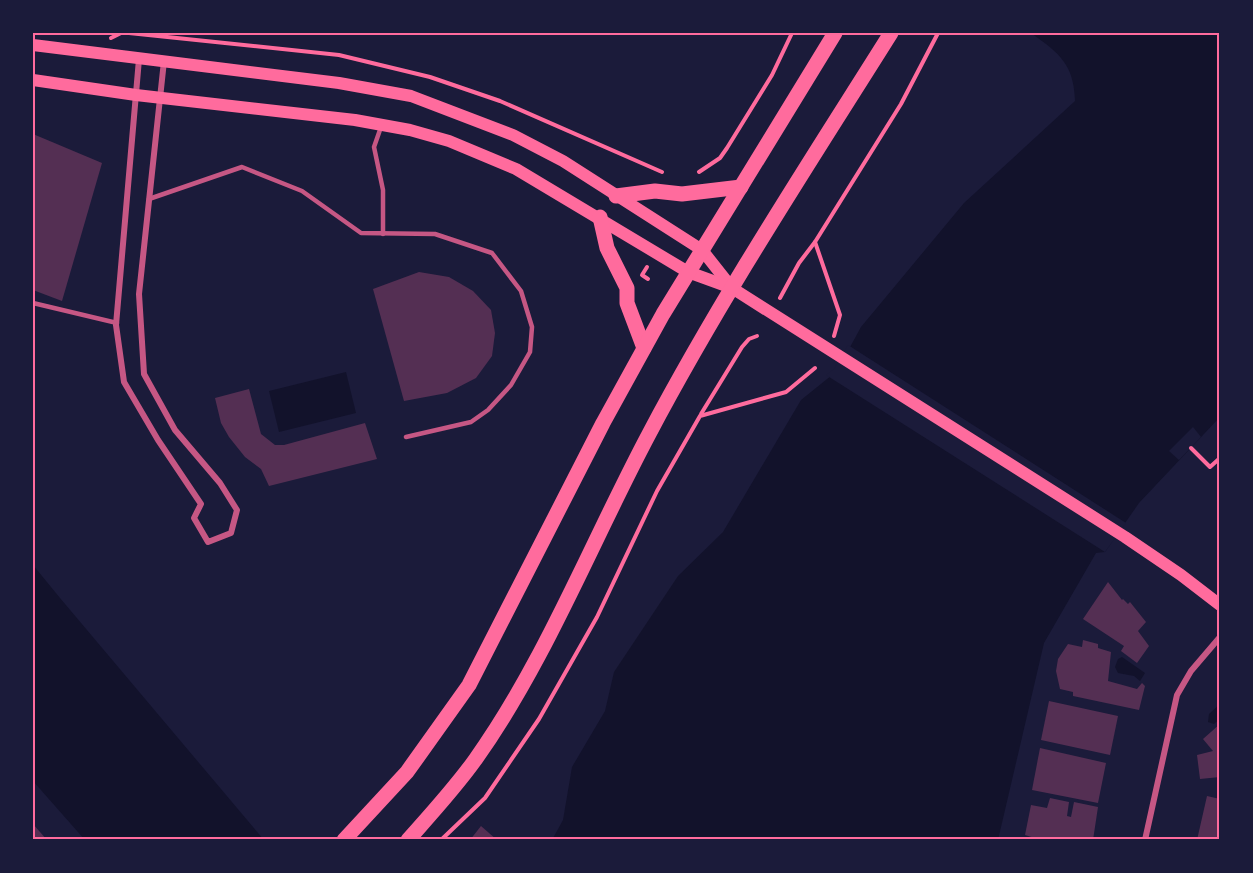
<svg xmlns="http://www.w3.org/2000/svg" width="1253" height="873" font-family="'Roboto Condensed',sans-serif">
	<rect width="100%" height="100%" fill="#1b1b3a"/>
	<!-- water -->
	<g fill="#12122b">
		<path d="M1031,33H1220V417L1139,503L1105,552L1096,553L1044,643L998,840H552L563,820L572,767L605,711L614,672L678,576L723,532L801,400L837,371L861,327L964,203L1075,101C1074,64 1059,53 1031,33Z"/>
		<path d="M346,372L356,413L279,432L269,391Z"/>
		<path d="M33,565L60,598L264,840H85L33,781Z"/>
		<path d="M1122,657L1145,673L1140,681L1134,676L1118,673L1115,667L1118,659Z"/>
		<path d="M1220,704V719L1214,724L1208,722L1209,714Z"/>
	</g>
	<!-- pier -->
	<g fill="#1b1b3a">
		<path d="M848,345L1126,523L1105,552L826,375L834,369Z"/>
		<path d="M1193,427L1201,437L1179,460L1169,451Z"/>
	</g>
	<!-- building -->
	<g fill="#542f53">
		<path d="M33,134L102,163L62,301L33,290Z"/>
		<path d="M419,272L449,277L473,291L491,310L495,333L492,356L476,378L447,393L404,401L373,289Z"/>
		<path d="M249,389L261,434L275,445H284L365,423L377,459L269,486L261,469L245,457L229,437L221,423L215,398Z"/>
		<path d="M1108,582L1122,600L1123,599L1128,604L1130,602L1146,622L1138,631L1149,646L1137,663L1121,651L1124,646L1083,619Z"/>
		<path d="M1083,640L1098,644V648L1111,652L1108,681L1137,689L1142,683L1145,686L1139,710L1073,696V692L1060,689L1056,671L1058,659L1068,644L1082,647Z"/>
		<path d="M1049,701L1118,716L1110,755L1041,740Z"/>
		<path d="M1220,724V777L1200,779L1197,755L1213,751L1203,739Z"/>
		<path d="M1040,748L1106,763L1098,803L1032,790Z"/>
		<path d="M1207,796L1220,799V840H1197Z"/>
		<path d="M1050,798L1069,802L1067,816L1071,817L1074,802L1098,807L1093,840H1041L1025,835L1031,805L1047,808Z"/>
		<path d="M33,824L47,840H33Z"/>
		<path d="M481,826L497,840H470Z"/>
	</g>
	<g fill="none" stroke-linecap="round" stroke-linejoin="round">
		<!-- path -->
		<g stroke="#ff6b9d" stroke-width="4">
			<path d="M129,33L339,55L430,77L500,101L662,172"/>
			<path d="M111,38L121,33"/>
			<path d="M699,172L720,158L727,148L772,75L792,33"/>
			<path d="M647,267L642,275L648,279"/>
			<path d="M780,298L799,263L815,242"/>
			<path d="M834,336L840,315L815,242L901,104L938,33"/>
			<path d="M701,414L742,347L749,339L757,336"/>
			<path d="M1191,448L1210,467L1220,458"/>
			<path d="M441,840L485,798L539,719L597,617L657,491L700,416L786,392L815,368"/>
		</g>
		<!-- service -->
		<g stroke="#c65784" stroke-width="4.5">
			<path d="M381,127L374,147L383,190V234"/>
			<path d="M149,199L242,167L302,191L361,233L435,234L492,253L521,291L532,327L530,352L511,385L488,410L471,422L406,437"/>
			<path d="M33,303L117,323"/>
		</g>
		<!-- minor -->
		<g stroke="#c65784" stroke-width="6">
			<path d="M139,59L116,325L124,382L158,440L201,504L194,518L208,542L231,533L237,510L220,483L175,430L144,374L139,294L164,61"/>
			<path d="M1145,840L1177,695L1191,671L1220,637"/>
		</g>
		<!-- secondary -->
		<g stroke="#ff6b9d" stroke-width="12">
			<path d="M33,45L339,83L411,96L513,135L563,161L702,250L732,288"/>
			<path d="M33,80L136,95L355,120L410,130L449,141L516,169L688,272L732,288L1125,537L1181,575L1220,605"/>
		</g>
		<!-- primary -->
		<g stroke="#ff6b9d" stroke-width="15">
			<path d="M616,196L655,191L682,194L741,187"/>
			<path d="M600,217L607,248L627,288V303L644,348"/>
			<path d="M344,840L407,772L469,685L603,423L663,314L835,33"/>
			<path d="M408,840C431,814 455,788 475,760C545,662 592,541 649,434C722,296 808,165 891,33"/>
		</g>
	</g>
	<!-- border -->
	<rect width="1253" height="873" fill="none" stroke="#1b1b3a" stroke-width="69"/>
	<rect x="34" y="34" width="1184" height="804" fill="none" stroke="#ff6b9d" stroke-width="2"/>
</svg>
